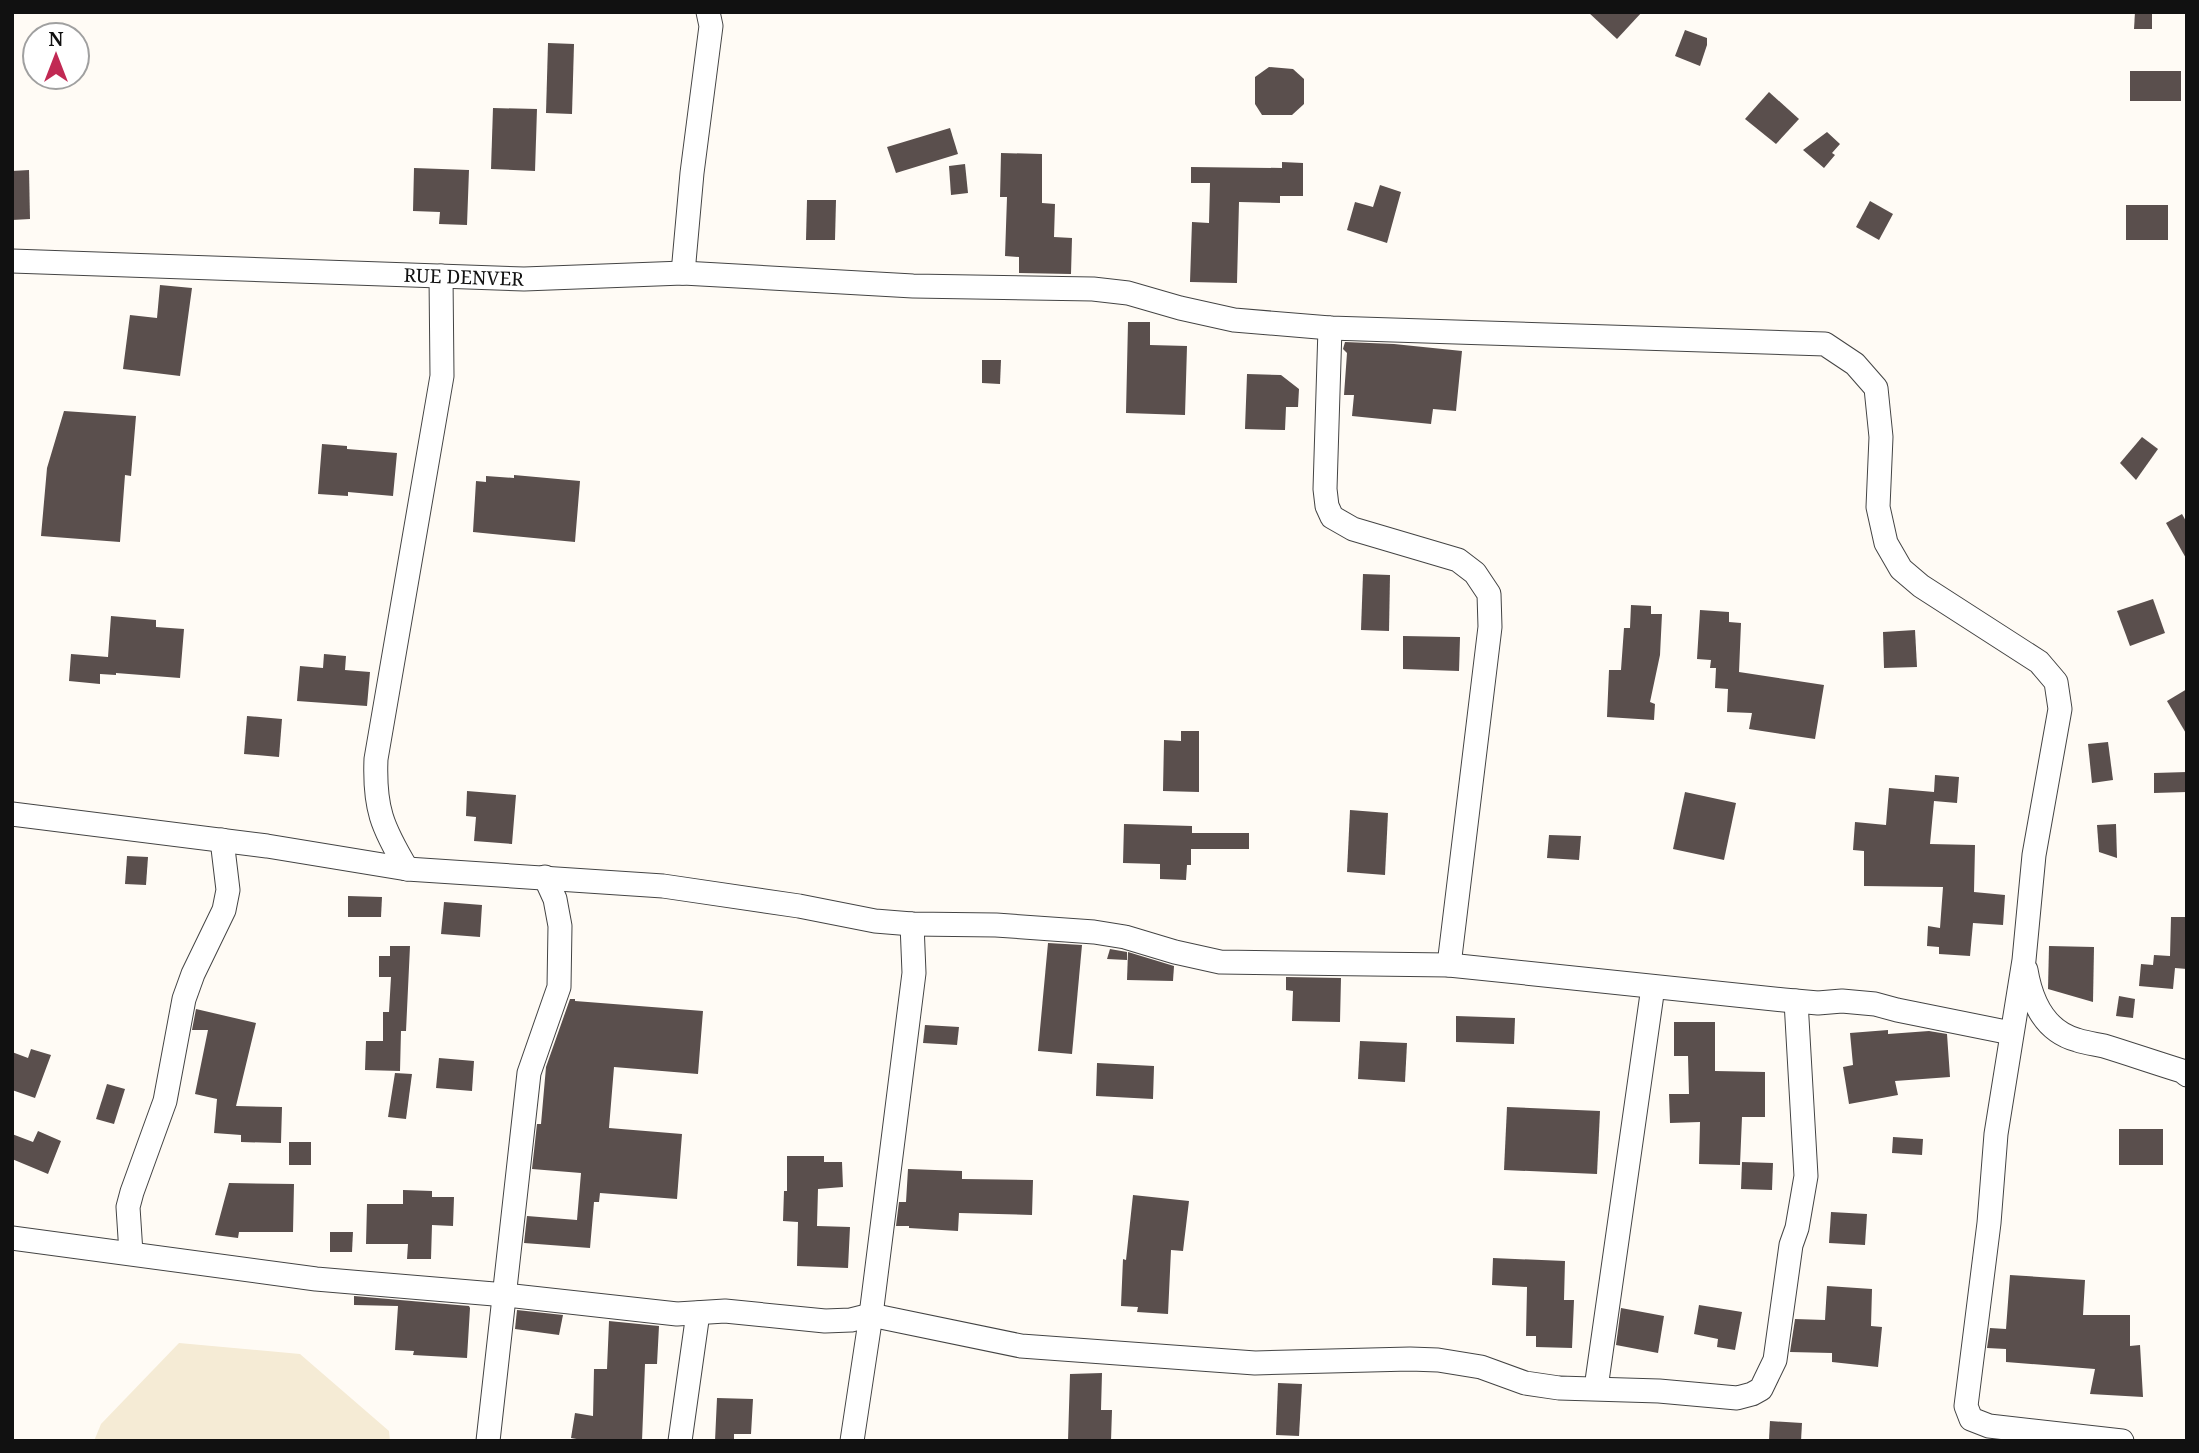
<svg xmlns="http://www.w3.org/2000/svg" width="2199" height="1453" font-family="'Noto Serif',serif">
	<rect width="100%" height="100%" fill="#fffbf5"/>
	<!-- farmland -->
	<path fill="#f5ebd5" d="M179,1343L300,1354L389,1431L390,1441H94L101,1424Z"/>
	<!-- building -->
	<g fill="#5a4f4d">
		<path d="M1588,12H1642L1617,39Z"/>
		<path d="M2135,12H2152V29H2134Z"/>
		<path d="M1685,30L1707,38V45L1700,66L1675,56Z"/>
		<path d="M548,43L574,44L572,114L546,113Z"/>
		<path d="M1269,67L1293,69L1304,79V104L1292,115H1262L1255,104V77Z"/>
		<rect x="2130" y="71" width="51" height="30"/>
		<path d="M1769,92L1799,119L1776,144L1745,119Z"/>
		<path d="M493,108L537,109L535,171L491,169Z"/>
		<path d="M950,128L958,154L896,173L887,147Z"/>
		<path d="M1827,132L1840,144L1832,153L1835,155L1824,168L1803,150Z"/>
		<path d="M1001,153L1042,154V203L1055,204L1054,237L1072,238L1071,274L1019,273V257L1005,256L1007,197H1000Z"/>
		<path d="M1282,162L1303,163V196H1280V203L1239,202L1237,283L1190,282L1192,222L1209,223L1210,183H1191V167L1282,168Z"/>
		<path d="M965,164L968,193L951,195L949,166Z"/>
		<path d="M414,168L469,170L467,225L439,224L440,212L413,211Z"/>
		<path d="M29,170L30,219L12,220V171Z"/>
		<path d="M1380,185L1401,192L1387,243L1347,230L1355,202L1373,207Z"/>
		<path d="M807,200H836L835,240H806Z"/>
		<path d="M1870,201L1893,214L1879,240L1856,227Z"/>
		<rect x="2126" y="205" width="42" height="35"/>
		<path d="M160,285L192,288L180,376L123,369L130,315L157,318Z"/>
		<path d="M1128,322H1150V345L1187,346L1185,415L1126,413Z"/>
		<path d="M1345,342L1394,344L1462,351L1456,411L1433,409L1431,424L1352,416L1354,395H1344L1347,353L1343,349Z"/>
		<path d="M982,360H1001L1000,384L982,383Z"/>
		<path d="M1247,374L1281,375L1299,389L1298,407H1286L1285,430L1245,429Z"/>
		<path d="M64,411L136,416L131,476L125,475L120,542L41,536L47,468Z"/>
		<path d="M2142,437L2158,449L2136,480L2120,463Z"/>
		<path d="M322,444L347,446V449L397,453L393,496L348,492V496L318,494Z"/>
		<path d="M514,475L580,481L575,542L473,532L476,481L486,482V476L514,478Z"/>
		<path d="M2182,514L2187,523V560L2166,523Z"/>
		<path d="M1363,574L1390,575L1389,631L1361,630Z"/>
		<path d="M2153,599L2165,633L2130,646L2117,611Z"/>
		<path d="M1631,605L1651,606V614H1662L1660,655L1650,702L1655,704L1654,720L1607,717L1609,670H1621L1624,628H1630Z"/>
		<path d="M1700,610L1729,612V622L1741,623L1739,672L1824,685L1815,739L1749,729L1752,713L1727,712L1728,689L1715,688L1716,668H1710L1711,660L1697,659Z"/>
		<path d="M111,616L156,620V627L184,629L180,678L116,673V675L100,674V684L69,681L71,654L108,657Z"/>
		<path d="M1915,630L1917,667L1884,668L1883,632Z"/>
		<path d="M1403,636L1460,637L1459,671L1403,669Z"/>
		<path d="M324,654L346,656L345,670L370,672L367,706L297,701L300,666L323,668Z"/>
		<path d="M2187,689V735L2167,701Z"/>
		<path d="M247,716L282,719L279,757L244,754Z"/>
		<path d="M1181,731H1199V792L1163,791L1164,740L1181,741Z"/>
		<path d="M2108,742L2113,780L2092,783L2088,744Z"/>
		<path d="M2187,772V792L2154,793V773Z"/>
		<path d="M1935,775L1959,777L1957,803L1934,801L1930,844L1975,845L1974,892L2005,895L2003,925L1973,923L1970,956L1939,954V947L1927,946L1928,926L1940,928L1943,887L1864,886V851L1853,850L1855,822L1886,825L1889,788L1934,792Z"/>
		<path d="M467,791L516,795L512,844L474,841L476,817L466,816Z"/>
		<path d="M1685,792L1736,803L1724,860L1673,849Z"/>
		<path d="M1350,810L1388,813L1385,875L1347,872Z"/>
		<path d="M1124,824L1192,826V833H1249V849H1191V865H1187L1186,880L1160,879V864L1123,863Z"/>
		<path d="M2116,824L2117,858L2099,852L2097,825Z"/>
		<path d="M1549,835L1581,836L1579,860L1547,858Z"/>
		<path d="M127,856L148,857L146,885L125,884Z"/>
		<path d="M348,896L382,897L381,917H348Z"/>
		<path d="M444,902L482,905L480,937L441,934Z"/>
		<path d="M2171,917H2187V969L2175,968L2173,989L2139,986L2141,964L2153,965L2154,955L2170,956Z"/>
		<path d="M1048,943L1082,945L1072,1054L1038,1051Z"/>
		<path d="M390,946H410L406,1031H401L400,1071L365,1070L366,1041H383V1012H389L391,977H379V956H390Z"/>
		<path d="M2049,946L2094,947L2093,1002L2048,989Z"/>
		<path d="M1110,949L1127,952V960L1107,959Z"/>
		<path d="M1128,952L1174,966L1173,981L1127,980Z"/>
		<path d="M1286,977L1341,978L1340,1022L1292,1021L1293,991L1286,990Z"/>
		<path d="M2119,996L2135,999L2133,1018L2116,1016Z"/>
		<path d="M570,999H575V1001L703,1011L698,1074L614,1067L609,1128L682,1134L677,1199L600,1193L599,1202H594L590,1248L524,1243L527,1216L577,1220L581,1173L532,1169L537,1124H541L546,1067Z"/>
		<path d="M196,1009L256,1023L236,1106L282,1107L281,1143L241,1142V1135L214,1133L217,1099L195,1094L208,1030H192Z"/>
		<path d="M1456,1016L1515,1018L1514,1044L1456,1042Z"/>
		<path d="M1674,1022H1715V1071L1765,1072V1117H1742L1740,1165L1699,1164L1700,1122L1670,1123L1669,1094H1689L1688,1056H1674Z"/>
		<path d="M925,1025L959,1027L957,1045L923,1043Z"/>
		<path d="M1888,1030V1034L1929,1031L1947,1034L1950,1077L1895,1081L1898,1095L1849,1104L1843,1067L1853,1065L1850,1033Z"/>
		<path d="M1360,1041L1407,1043L1405,1082L1358,1079Z"/>
		<path d="M31,1049L51,1055L35,1098L12,1090V1052L28,1058Z"/>
		<path d="M439,1058L474,1061L472,1091L436,1088Z"/>
		<path d="M1097,1063L1154,1066L1153,1099L1096,1096Z"/>
		<path d="M395,1073L412,1074L406,1119L388,1117Z"/>
		<path d="M107,1084L125,1089L114,1124L96,1119Z"/>
		<path d="M1507,1107L1600,1111L1597,1174L1504,1170Z"/>
		<rect x="2119" y="1129" width="44" height="36"/>
		<path d="M38,1131L61,1141L48,1174L12,1159V1134L33,1142Z"/>
		<path d="M1893,1137L1923,1139L1922,1155L1892,1153Z"/>
		<rect x="289" y="1142" width="22" height="23"/>
		<path d="M787,1156H824V1162H842L843,1187L818,1189L817,1226L850,1227L848,1268L797,1266L798,1222L783,1221L784,1191H787Z"/>
		<path d="M1742,1162L1773,1163L1772,1190L1741,1189Z"/>
		<path d="M908,1169L962,1171V1179L1033,1180L1032,1215L959,1213L958,1231L909,1228V1226H896L899,1202H906Z"/>
		<path d="M229,1183L294,1184L293,1232H239L238,1238L215,1235Z"/>
		<path d="M403,1190L432,1191V1197H454L453,1226L432,1225L431,1259H407L408,1244H366L367,1204H403Z"/>
		<path d="M1133,1195L1189,1201L1183,1251L1171,1250L1168,1314L1137,1312L1138,1307L1121,1306L1123,1259L1126,1260Z"/>
		<path d="M1831,1212L1867,1214L1865,1245L1829,1243Z"/>
		<path d="M330,1232H353L352,1252H330Z"/>
		<path d="M1493,1258L1565,1261L1564,1300H1574L1572,1348L1536,1347V1336H1526L1527,1287L1492,1285Z"/>
		<path d="M2010,1275L2085,1280L2083,1315H2130V1346L2140,1345L2143,1397L2090,1394L2095,1369L2006,1362V1349L1987,1348L1990,1328L2006,1329Z"/>
		<path d="M1827,1286L1872,1289L1871,1326L1882,1327L1878,1367L1832,1362V1353L1790,1352L1795,1319L1825,1320Z"/>
		<path d="M354,1296L469,1306L470,1308L467,1358L413,1355L414,1351L395,1350L398,1306L354,1305Z"/>
		<path d="M1699,1305L1742,1312L1735,1350L1717,1347L1718,1339L1694,1334Z"/>
		<path d="M1621,1308L1664,1316L1658,1353L1616,1345Z"/>
		<path d="M517,1310L563,1315L559,1335L515,1329Z"/>
		<path d="M609,1321L659,1326L657,1364H645L642,1441H588L571,1438L575,1413L593,1416L594,1369H607Z"/>
		<path d="M1102,1373L1101,1410H1112L1111,1441H1068L1070,1374Z"/>
		<path d="M1278,1383L1302,1384L1299,1436L1276,1435Z"/>
		<path d="M717,1398L753,1399L751,1434H734V1441H715Z"/>
		<path d="M1770,1421L1802,1423L1801,1441L1769,1440Z"/>
	</g>
	<g fill="none" stroke-linecap="round" stroke-linejoin="round">
		<defs>
			<g id="street">
				<path id="s1" d="M12,261L524,279L683,273L913,286L1093,289L1128,293L1180,308L1234,320L1330,328L1825,344L1855,364L1876,388L1881,437L1878,507L1886,543L1901,569L1921,586L2039,662L2056,682L2060,709L2034,855L2024,960L1996,1134L1989,1223L1966,1406L1971,1419L1989,1426L2122,1441"/>
				<path d="M683,273L692,173L711,26L708,12"/>
				<path d="M1330,328L1325,489L1327,506L1332,517L1353,529L1458,560L1475,573L1489,594L1490,627L1449,965"/>
				<path d="M12,814L267,846L407,869L663,886L799,906L875,921L912,924L996,925L1094,932L1125,937L1175,952L1220,962L1449,965L1784,1000L1818,1003L1842,1001L1875,1004L1897,1010L2011,1033"/>
				<path d="M407,869C382,827 374,808 376,759L442,376L441,276"/>
				<path d="M2026,970C2031,1000 2044,1031 2077,1040C2086,1043 2095,1044 2104,1046C2130,1054 2156,1063 2182,1071L2187,1075"/>
				<path d="M12,1238L316,1279L506,1295L677,1314L725,1311L825,1321L851,1320L871,1315L1021,1346L1255,1363L1410,1359L1438,1360L1481,1367L1525,1383L1559,1388L1659,1391L1737,1398L1752,1394L1761,1389L1775,1360L1791,1245L1797,1228L1806,1176L1796,1001"/>
				<path d="M131,1253L128,1207L132,1192L165,1101L184,999L193,974L224,910L228,890L222,840"/>
				<path d="M1596,1388L1653,987"/>
				<path d="M488,1441L529,1073L559,987L560,926L555,899L545,877"/>
				<path d="M680,1441L698,1313"/>
				<path d="M852,1441L871,1315L914,973L912,924"/>
			</g>
		</defs>
		<!-- street casing -->
		<use href="#street" stroke="#444" stroke-width="25"/>
		<!-- street -->
		<use href="#street" stroke="#fff" stroke-width="23"/>
	</g>
	<g text-anchor="middle" dominant-baseline="central" stroke-width="7" stroke-linejoin="round" paint-order="stroke">
		<!-- street labels -->
		<g font-size="19" fill="#111" stroke="#fff">
			<text stroke="none"><textPath href="#s1" startOffset="452">RUE DENVER</textPath></text>
		</g>
	</g>
	<!-- border -->
	<rect width="2199" height="1453" fill="none" stroke="#111111" stroke-width="28"/>
	<!-- north arrow -->
	<g transform="translate(56 56)"><circle r="33" fill="#ffffff" stroke="#a0a0a0" stroke-width="2"/>
	<path d="M0-5L12 26L0 18L-12 26Z" fill="#c12953"/>
	<text y="-10" font-size="19" font-weight="bold" text-anchor="middle" fill="#111111">N</text>
	</g>
</svg>
